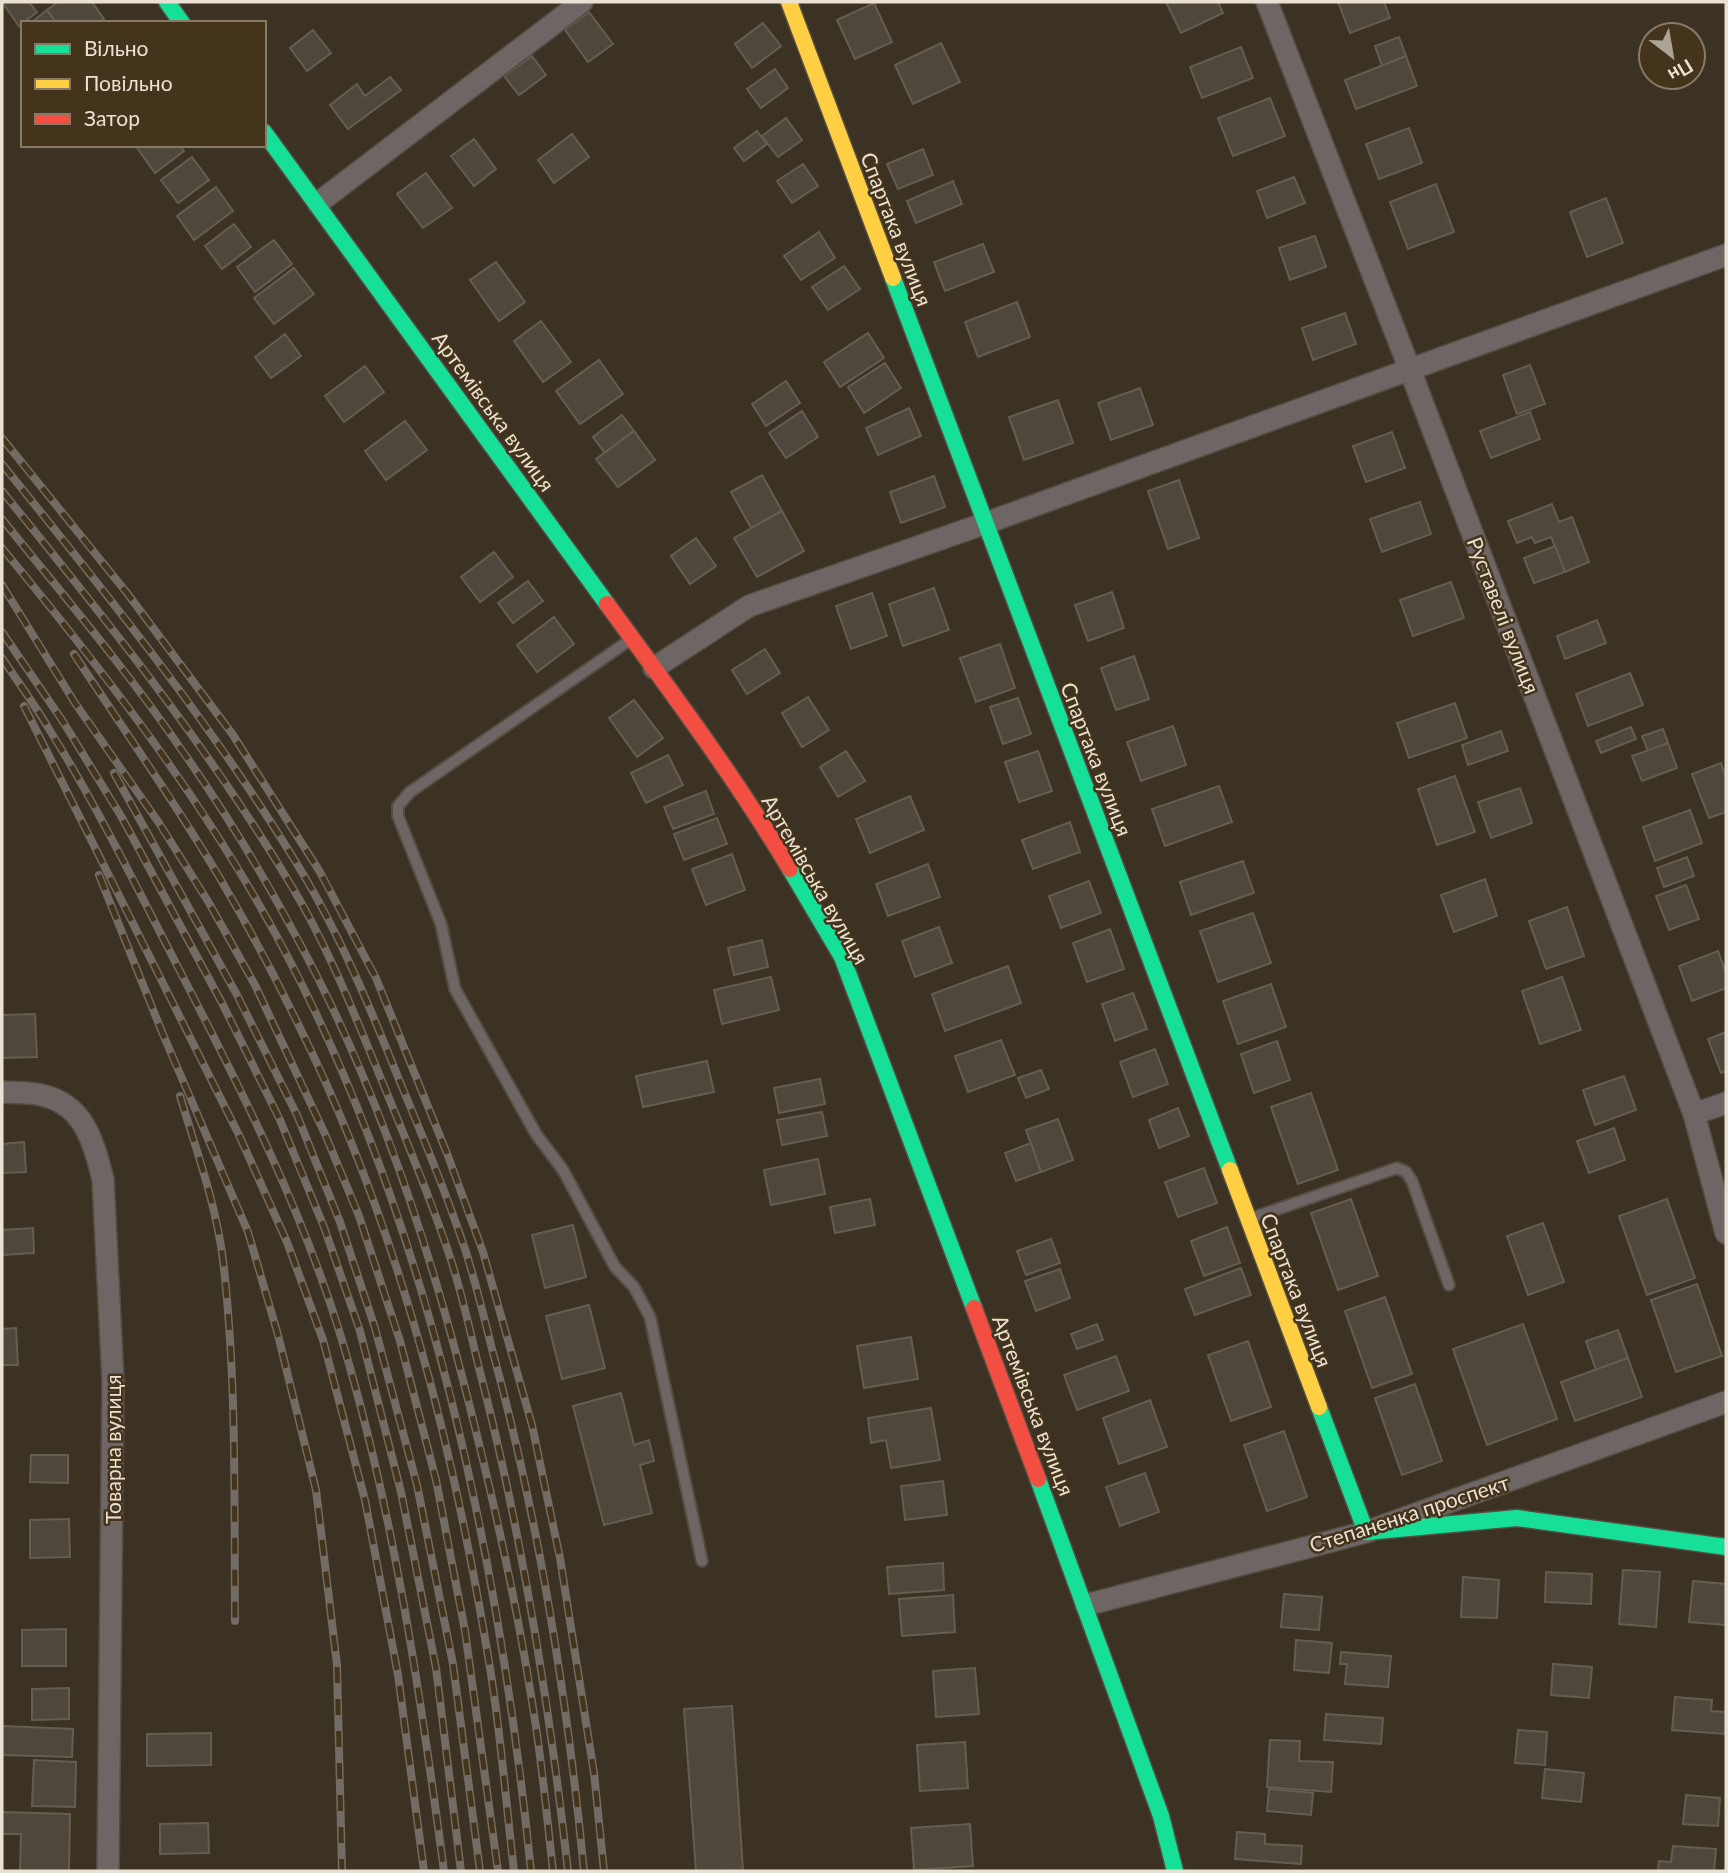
<svg xmlns="http://www.w3.org/2000/svg" width="1728" height="1873" font-family="Lato,sans-serif">
	<rect width="100%" height="100%" fill="#3b3224"/>
	<!-- building -->
	<g fill="#4f473c" stroke="#645d52" stroke-width="2">
		<path d="M2,2H29L37,12L19,26Z"/>
		<path d="M58,2H92L104,19L98,23H56L47,10Z"/>
		<path d="M1166,2H1218L1223,13L1181,33Z"/>
		<path d="M1338,2H1384L1390,18L1350,33Z"/>
		<path d="M874,3L892,42L855,59L837,20Z"/>
		<path d="M47,10L56,23H31Z"/>
		<path d="M589,12L613,44L588,62L565,30Z"/>
		<path d="M763,23L781,46L752,68L735,44Z"/>
		<path d="M313,30L331,53L307,71L290,48Z"/>
		<path d="M1399,37L1406,56L1382,66L1375,46Z"/>
		<path d="M941,43L960,82L913,104L895,65Z"/>
		<path d="M1241,47L1253,78L1202,98L1190,67Z"/>
		<path d="M532,56L546,75L519,95L504,76Z"/>
		<path d="M1406,56L1417,86L1356,109L1345,80Z"/>
		<path d="M775,69L788,88L761,108L747,89Z"/>
		<path d="M390,77L401,90L348,129L330,105L357,84L365,96Z"/>
		<path d="M1270,98L1285,136L1233,156L1218,118Z"/>
		<path d="M786,118L802,140L778,157L762,136Z"/>
		<path d="M1409,128L1422,163L1379,179L1366,144Z"/>
		<path d="M757,131L767,144L744,161L734,148Z"/>
		<path d="M572,134L589,157L554,183L538,160Z"/>
		<path d="M474,139L496,169L474,186L451,156Z"/>
		<path d="M135,145H179L184,151L155,173Z"/>
		<path d="M923,149L933,175L898,189L887,164Z"/>
		<path d="M192,157L209,180L178,203L161,180Z"/>
		<path d="M803,164L818,186L792,203L777,181Z"/>
		<path d="M426,173L452,208L423,228L397,194Z"/>
		<path d="M1294,177L1305,203L1267,218L1257,191Z"/>
		<path d="M953,181L962,204L916,223L907,201Z"/>
		<path d="M1436,184L1454,232L1408,249L1390,202Z"/>
		<path d="M216,187L233,211L194,240L177,216Z"/>
		<path d="M1606,198L1623,243L1587,257L1570,212Z"/>
		<path d="M234,224L251,247L222,269L205,246Z"/>
		<path d="M819,232L835,258L801,280L784,256Z"/>
		<path d="M1315,236L1326,267L1290,280L1279,248Z"/>
		<path d="M274,240L292,264L255,292L237,267Z"/>
		<path d="M983,244L994,272L945,291L934,262Z"/>
		<path d="M496,262L525,302L499,321L470,280Z"/>
		<path d="M844,266L860,289L828,310L812,287Z"/>
		<path d="M294,268L314,294L274,324L254,298Z"/>
		<path d="M1017,302L1030,337L978,357L965,322Z"/>
		<path d="M1345,313L1356,344L1313,360L1302,328Z"/>
		<path d="M541,321L571,362L543,382L514,341Z"/>
		<path d="M868,333L884,358L840,387L824,362Z"/>
		<path d="M285,334L301,356L271,378L255,357Z"/>
		<path d="M599,360L623,394L580,424L556,391Z"/>
		<path d="M885,363L901,388L864,413L848,387Z"/>
		<path d="M1530,365L1545,404L1517,414L1503,375Z"/>
		<path d="M365,366L384,392L344,422L325,396Z"/>
		<path d="M786,381L800,403L766,426L752,404Z"/>
		<path d="M1140,388L1153,425L1111,440L1098,403Z"/>
		<path d="M1058,400L1073,443L1024,460L1009,417Z"/>
		<path d="M909,408L921,436L878,455L866,428Z"/>
		<path d="M802,411L818,437L786,458L769,433Z"/>
		<path d="M1530,412L1540,439L1491,458L1480,431Z"/>
		<path d="M622,415L634,431L605,453L593,437Z"/>
		<path d="M405,421L427,450L386,480L365,451Z"/>
		<path d="M634,431L655,460L618,487L596,459Z"/>
		<path d="M1392,432L1405,468L1366,482L1353,446Z"/>
		<path d="M762,475L782,511L751,528L731,492Z"/>
		<path d="M934,476L945,507L901,523L890,492Z"/>
		<path d="M1179,480L1199,538L1168,549L1148,491Z"/>
		<path d="M1420,502L1431,534L1382,552L1370,519Z"/>
		<path d="M1552,504L1559,522L1572,517L1589,562L1565,572L1551,537L1535,543L1532,537L1517,543L1508,521Z"/>
		<path d="M782,511L804,551L757,577L734,538Z"/>
		<path d="M696,538L716,566L690,584L671,556Z"/>
		<path d="M1555,546L1565,572L1534,583L1524,558Z"/>
		<path d="M494,552L513,577L480,602L461,577Z"/>
		<path d="M528,581L543,601L513,623L498,603Z"/>
		<path d="M1451,582L1464,618L1413,636L1400,600Z"/>
		<path d="M934,588L949,630L903,646L889,604Z"/>
		<path d="M1112,592L1124,628L1088,641L1075,605Z"/>
		<path d="M872,593L887,636L851,649L836,606Z"/>
		<path d="M554,617L574,644L537,672L517,645Z"/>
		<path d="M1597,620L1606,643L1565,659L1557,636Z"/>
		<path d="M1000,644L1015,688L976,702L960,658Z"/>
		<path d="M765,649L780,673L747,694L732,670Z"/>
		<path d="M1134,656L1149,699L1116,710L1101,668Z"/>
		<path d="M1630,673L1643,705L1588,726L1576,694Z"/>
		<path d="M808,697L829,730L802,747L782,713Z"/>
		<path d="M1018,698L1031,734L1003,744L990,707Z"/>
		<path d="M634,700L663,738L637,757L609,718Z"/>
		<path d="M1455,703L1467,738L1409,758L1397,723Z"/>
		<path d="M1173,726L1186,765L1141,781L1127,742Z"/>
		<path d="M1631,727L1636,739L1601,753L1596,741Z"/>
		<path d="M1663,729L1668,743L1648,751L1642,736Z"/>
		<path d="M1501,731L1508,751L1468,765L1462,745Z"/>
		<path d="M1668,743L1677,768L1642,781L1632,756Z"/>
		<path d="M846,751L865,781L838,797L820,767Z"/>
		<path d="M1038,751L1052,791L1019,802L1005,762Z"/>
		<path d="M668,755L683,785L646,803L631,773Z"/>
		<path d="M1721,763L1726,778V812L1709,818L1692,774Z"/>
		<path d="M1455,776L1475,832L1437,845L1418,789Z"/>
		<path d="M1219,786L1232,822L1165,846L1152,809Z"/>
		<path d="M1520,788L1532,823L1491,838L1478,802Z"/>
		<path d="M706,791L714,814L673,829L664,807Z"/>
		<path d="M910,796L924,830L870,853L856,819Z"/>
		<path d="M1690,810L1702,843L1655,861L1643,827Z"/>
		<path d="M717,818L727,844L684,860L674,834Z"/>
		<path d="M1070,822L1080,852L1033,869L1022,840Z"/>
		<path d="M732,854L745,890L706,905L692,869Z"/>
		<path d="M1687,857L1694,876L1664,887L1657,868Z"/>
		<path d="M1243,861L1254,893L1191,915L1180,882Z"/>
		<path d="M928,864L940,897L888,916L876,884Z"/>
		<path d="M1485,879L1497,916L1454,932L1441,895Z"/>
		<path d="M1089,881L1101,913L1061,928L1049,896Z"/>
		<path d="M1686,885L1699,919L1669,930L1656,896Z"/>
		<path d="M1567,907L1584,956L1546,969L1529,921Z"/>
		<path d="M1253,913L1271,963L1218,982L1200,931Z"/>
		<path d="M939,927L952,963L915,977L902,941Z"/>
		<path d="M1110,929L1124,969L1087,982L1073,943Z"/>
		<path d="M762,940L768,967L734,975L728,948Z"/>
		<path d="M1718,951L1726,973V988L1692,1001L1679,966Z"/>
		<path d="M1008,966L1021,1003L945,1031L932,994Z"/>
		<path d="M771,977L779,1010L722,1024L714,990Z"/>
		<path d="M1562,977L1581,1030L1540,1044L1522,991Z"/>
		<path d="M1271,984L1286,1027L1238,1044L1223,1001Z"/>
		<path d="M1133,993L1147,1029L1115,1041L1102,1004Z"/>
		<path d="M35,1014L37,1057L2,1058V1015Z"/>
		<path d="M1726,1032V1071L1721,1073L1708,1039Z"/>
		<path d="M1001,1040L1015,1075L968,1092L955,1056Z"/>
		<path d="M1277,1041L1290,1080L1254,1093L1241,1054Z"/>
		<path d="M1155,1049L1168,1084L1133,1097L1120,1062Z"/>
		<path d="M707,1061L714,1092L643,1107L636,1076Z"/>
		<path d="M1041,1070L1049,1089L1026,1098L1018,1078Z"/>
		<path d="M1624,1076L1636,1110L1595,1125L1583,1090Z"/>
		<path d="M820,1079L825,1104L779,1113L774,1088Z"/>
		<path d="M1311,1093L1338,1170L1298,1184L1271,1107Z"/>
		<path d="M1178,1108L1189,1136L1159,1148L1149,1120Z"/>
		<path d="M822,1112L827,1136L782,1145L777,1120Z"/>
		<path d="M1058,1119L1073,1160L1041,1172L1026,1130Z"/>
		<path d="M1614,1128L1625,1160L1589,1173L1577,1141Z"/>
		<path d="M24,1142L26,1172L2,1173V1144Z"/>
		<path d="M1031,1143L1041,1172L1016,1181L1005,1153Z"/>
		<path d="M818,1159L825,1194L771,1205L764,1170Z"/>
		<path d="M1204,1168L1217,1203L1178,1217L1165,1182Z"/>
		<path d="M870,1199L875,1225L835,1233L830,1207Z"/>
		<path d="M1351,1199L1378,1276L1338,1290L1311,1213Z"/>
		<path d="M1667,1199L1695,1278L1647,1295L1619,1216Z"/>
		<path d="M1543,1223L1564,1282L1528,1295L1507,1236Z"/>
		<path d="M573,1225L586,1277L545,1288L532,1235Z"/>
		<path d="M1227,1227L1240,1263L1204,1276L1191,1241Z"/>
		<path d="M33,1228L34,1253L2,1255V1230Z"/>
		<path d="M1051,1239L1060,1263L1026,1275L1017,1251Z"/>
		<path d="M1241,1268L1251,1295L1195,1315L1185,1289Z"/>
		<path d="M1060,1269L1070,1298L1036,1311L1025,1281Z"/>
		<path d="M1697,1284L1722,1356L1676,1372L1651,1300Z"/>
		<path d="M1385,1297L1412,1374L1372,1388L1345,1311Z"/>
		<path d="M589,1305L605,1368L562,1379L546,1316Z"/>
		<path d="M1097,1324L1103,1340L1077,1349L1071,1334Z"/>
		<path d="M1523,1324L1557,1419L1487,1445L1453,1349Z"/>
		<path d="M16,1328L18,1365H2V1329Z"/>
		<path d="M1618,1330L1628,1358L1596,1370L1586,1341Z"/>
		<path d="M911,1337L918,1379L864,1388L857,1346Z"/>
		<path d="M1248,1341L1271,1407L1231,1421L1208,1355Z"/>
		<path d="M1116,1356L1129,1391L1077,1410L1064,1375Z"/>
		<path d="M1628,1358L1642,1397L1575,1421L1561,1382Z"/>
		<path d="M1415,1384L1442,1461L1402,1475L1375,1398Z"/>
		<path d="M621,1393L634,1445L649,1440L654,1461L640,1465L652,1513L604,1525L573,1406Z"/>
		<path d="M1150,1400L1167,1447L1119,1464L1103,1418Z"/>
		<path d="M931,1408L940,1460L891,1468L886,1440L871,1443L868,1418Z"/>
		<path d="M1284,1431L1307,1497L1267,1511L1244,1445Z"/>
		<path d="M31,1455H68V1483L30,1482Z"/>
		<path d="M1145,1473L1159,1512L1120,1526L1106,1487Z"/>
		<path d="M943,1481L947,1515L905,1520L901,1486Z"/>
		<path d="M69,1519L70,1557L30,1558V1520Z"/>
		<path d="M943,1563L944,1590L889,1594L887,1567Z"/>
		<path d="M1623,1570L1660,1572L1656,1627L1619,1624Z"/>
		<path d="M1546,1572L1592,1574L1591,1604L1545,1602Z"/>
		<path d="M1463,1577L1499,1580L1497,1618L1461,1617Z"/>
		<path d="M1693,1581L1726,1584V1625L1689,1622Z"/>
		<path d="M1284,1594L1322,1597L1319,1630L1281,1627Z"/>
		<path d="M953,1595L955,1632L902,1636L899,1599Z"/>
		<path d="M66,1629V1666H22V1630Z"/>
		<path d="M1296,1640L1332,1643L1329,1673L1294,1670Z"/>
		<path d="M1341,1652L1391,1656L1388,1687L1345,1684L1347,1664H1340Z"/>
		<path d="M1553,1664L1592,1667L1589,1698L1551,1695Z"/>
		<path d="M975,1668L979,1714L936,1717L933,1671Z"/>
		<path d="M69,1688V1719L32,1720V1689Z"/>
		<path d="M1675,1697L1712,1700L1711,1711L1726,1712L1725,1734L1672,1730Z"/>
		<path d="M732,1706L743,1870L696,1871L684,1709Z"/>
		<path d="M1326,1714L1383,1718L1381,1744L1324,1740Z"/>
		<path d="M2,1726L73,1729L72,1757L2,1755Z"/>
		<path d="M1518,1730L1547,1732L1545,1765L1515,1763Z"/>
		<path d="M211,1733V1765L147,1766V1734Z"/>
		<path d="M1270,1740L1300,1741L1299,1761L1333,1762L1331,1792L1267,1787Z"/>
		<path d="M965,1742L968,1788L920,1791L917,1745Z"/>
		<path d="M34,1760L76,1762L75,1807L32,1806Z"/>
		<path d="M1545,1769L1584,1773L1581,1802L1542,1798Z"/>
		<path d="M1269,1789L1313,1793L1311,1815L1267,1811Z"/>
		<path d="M1686,1795L1720,1798L1718,1826L1683,1824Z"/>
		<path d="M2,1812L70,1814L69,1871H20L21,1834H2Z"/>
		<path d="M208,1823L209,1853L160,1854V1824Z"/>
		<path d="M970,1824L973,1866L914,1870L911,1828Z"/>
		<path d="M1237,1832L1265,1834V1844L1302,1846L1301,1864L1235,1859Z"/>
		<path d="M1673,1846L1716,1849L1714,1871H1658L1659,1861L1671,1862Z"/>
	</g>
	<g fill="none" stroke-linecap="round" stroke-linejoin="round">
		<defs>
			<g id="lane">
				<path d="M630,640L410,792L398,806V816L441,924L455,989L536,1134L563,1170L615,1267L634,1287L650,1317L702,1561"/>
				<path d="M1249,1219L1397,1168L1406,1172L1412,1181L1449,1285"/>
			</g>
			<g id="street">
				<path d="M1267,2L1410,370L1694,1114L1726,1233"/>
				<path d="M318,203L582,2"/>
				<path d="M654,668L749,606L986,523L1726,255"/>
				<path d="M2,1092C14,1093 29,1092 41,1095C84,1104 93,1141 103,1179L113,1381L108,1871"/>
				<path d="M1694,1114L1726,1103"/>
				<path d="M1086,1605L1366,1532L1726,1402"/>
			</g>
			<g id="fast">
				<path d="M167,2L182,23"/>
				<path d="M264,132L607,604"/>
				<path d="M893,278L1230,1170"/>
				<path d="M790,869L842,957L974,1308"/>
				<path d="M1319,1407L1366,1532L1517,1518L1726,1547"/>
				<path d="M1038,1479L1161,1816L1175,1871"/>
			</g>
			<g id="slow">
				<path d="M789,2L893,278"/>
				<path d="M1230,1170L1319,1407"/>
			</g>
			<g id="jam">
				<path d="M607,604C670,690 735,777 790,869"/>
				<path d="M974,1308L1038,1479"/>
			</g>
		</defs>
		<!-- lane casing -->
		<use href="#lane" stroke="#554d42" stroke-width="14"/>
		<!-- street casing -->
		<use href="#street" stroke="#554d42" stroke-width="24"/>
		<!-- fast casing -->
		<use href="#fast" stroke="#554d42" stroke-width="19"/>
		<!-- slow casing -->
		<use href="#slow" stroke="#554d42" stroke-width="19"/>
		<!-- jam casing -->
		<use href="#jam" stroke="#554d42" stroke-width="19"/>
		<!-- lane -->
		<use href="#lane" stroke="#6d6665" stroke-width="10"/>
		<!-- street -->
		<use href="#street" stroke="#6d6665" stroke-width="21"/>
		<!-- fast -->
		<use href="#fast" stroke="#16e098" stroke-width="16"/>
		<!-- slow -->
		<use href="#slow" stroke="#ffcf43" stroke-width="16"/>
		<!-- jam -->
		<use href="#jam" stroke="#f24e42" stroke-width="16"/>
		<defs>
			<g id="rail">
				<path d="M2,438L127,593L233,735L320,872L376,978L448,1156L483,1252L532,1425L560,1558L594,1773L604,1871"/>
				<path d="M2,464C110,598 218,731 306,879C343,942 371,1010 398,1077C422,1135 446,1192 466,1252C476,1284 484,1317 492,1349C539,1520 567,1695 584,1871"/>
				<path d="M2,491C105,618 207,745 291,885C329,948 356,1018 384,1086C407,1142 431,1199 450,1257C462,1293 470,1331 479,1368C522,1533 549,1702 568,1871"/>
				<path d="M2,519C63,595 126,669 181,749C224,810 263,874 298,940C373,1078 424,1228 463,1380C491,1488 516,1597 533,1708C542,1762 547,1817 553,1871"/>
				<path d="M2,548C96,662 188,780 261,908C425,1195 498,1546 531,1871"/>
				<path d="M2,585L75,703L159,823L209,903L255,985L325,1134L359,1216L400,1341L436,1480L465,1631L498,1871"/>
				<path d="M2,632L62,720L121,816L222,1003L280,1120L324,1227L360,1331L401,1492L436,1668L461,1871"/>
				<path d="M74,654C122,727 173,799 218,875C247,924 274,974 299,1026C399,1227 454,1448 490,1668C501,1735 506,1804 514,1871"/>
				<path d="M2,658C18,682 35,705 49,729C99,809 140,894 183,977C243,1093 303,1212 341,1337C394,1512 420,1691 444,1871"/>
				<path d="M24,706L239,1135L287,1242L323,1340L365,1500L398,1675L424,1871"/>
				<path d="M114,773L237,995L297,1115L340,1222L375,1328L417,1485L453,1664L480,1871"/>
				<path d="M99,875L162,1032L248,1232L278,1335L316,1490L337,1665L342,1871"/>
				<path d="M180,1096C196,1149 216,1204 223,1260C237,1380 234,1501 235,1621"/>
			</g>
		</defs>
		<!-- rail casing -->
		<use href="#rail" stroke="#726c65" stroke-width="8"/>
		<!-- rail -->
		<use href="#rail" stroke="#44341b" stroke-width="5" stroke-dasharray="16" stroke-linecap="butt"/>
	</g>
	<g text-anchor="middle" dominant-baseline="central" stroke-width="5" stroke-linejoin="round" paint-order="stroke">
		<!-- street labels -->
		<g font-size="21" fill="#ebe1d3" stroke="#44341b">
			<text transform="translate(897 229) rotate(69)">Спартака вулиця</text>
			<text transform="translate(494 411) rotate(54)">Артемівська вулиця</text>
			<text transform="translate(1504 615) rotate(69)">Руставелі вулиця</text>
			<text transform="translate(1097 759) rotate(69)">Спартака вулиця</text>
			<text transform="translate(816 879) rotate(60)">Артемівська вулиця</text>
			<text transform="translate(1297 1290) rotate(69)">Спартака вулиця</text>
			<text transform="translate(1034 1405) rotate(69)">Артемівська вулиця</text>
			<text transform="translate(112 1449) rotate(-90)">Товарна вулиця</text>
			<text transform="translate(1409 1513) rotate(-18)">Степаненка проспект</text>
		</g>
	</g>
	<!-- border -->
	<rect width="1728" height="1873" fill="none" stroke="#ebe1d3" stroke-width="7"/>
	<!-- legend -->
	<rect x="21" y="21" width="245" height="126" fill="#44341b" stroke="#877965" stroke-width="2"/>
	<rect x="35" y="44" width="35" height="10" fill="#16e098" stroke="#877965" stroke-width="2"/>
	<text x="84" y="56" font-size="21" fill="#ebe1d3">Вільно</text>
	<rect x="35" y="79" width="35" height="10" fill="#ffcf43" stroke="#877965" stroke-width="2"/>
	<text x="84" y="91" font-size="21" fill="#ebe1d3">Повільно</text>
	<rect x="35" y="114" width="35" height="10" fill="#f24e42" stroke="#877965" stroke-width="2"/>
	<text x="84" y="126" font-size="21" fill="#ebe1d3">Затор</text>
	<!-- north arrow -->
	<g transform="translate(1672 56) rotate(149)"><circle r="33" fill="#44341b" stroke="#877965" stroke-width="2"/>
	<path d="M0-5L12 26L0 18L-12 26Z" fill="#ada496"/>
	<text y="-10" font-size="19" font-weight="bold" text-anchor="middle" fill="#ebe1d3">Пн</text>
	</g>
</svg>
